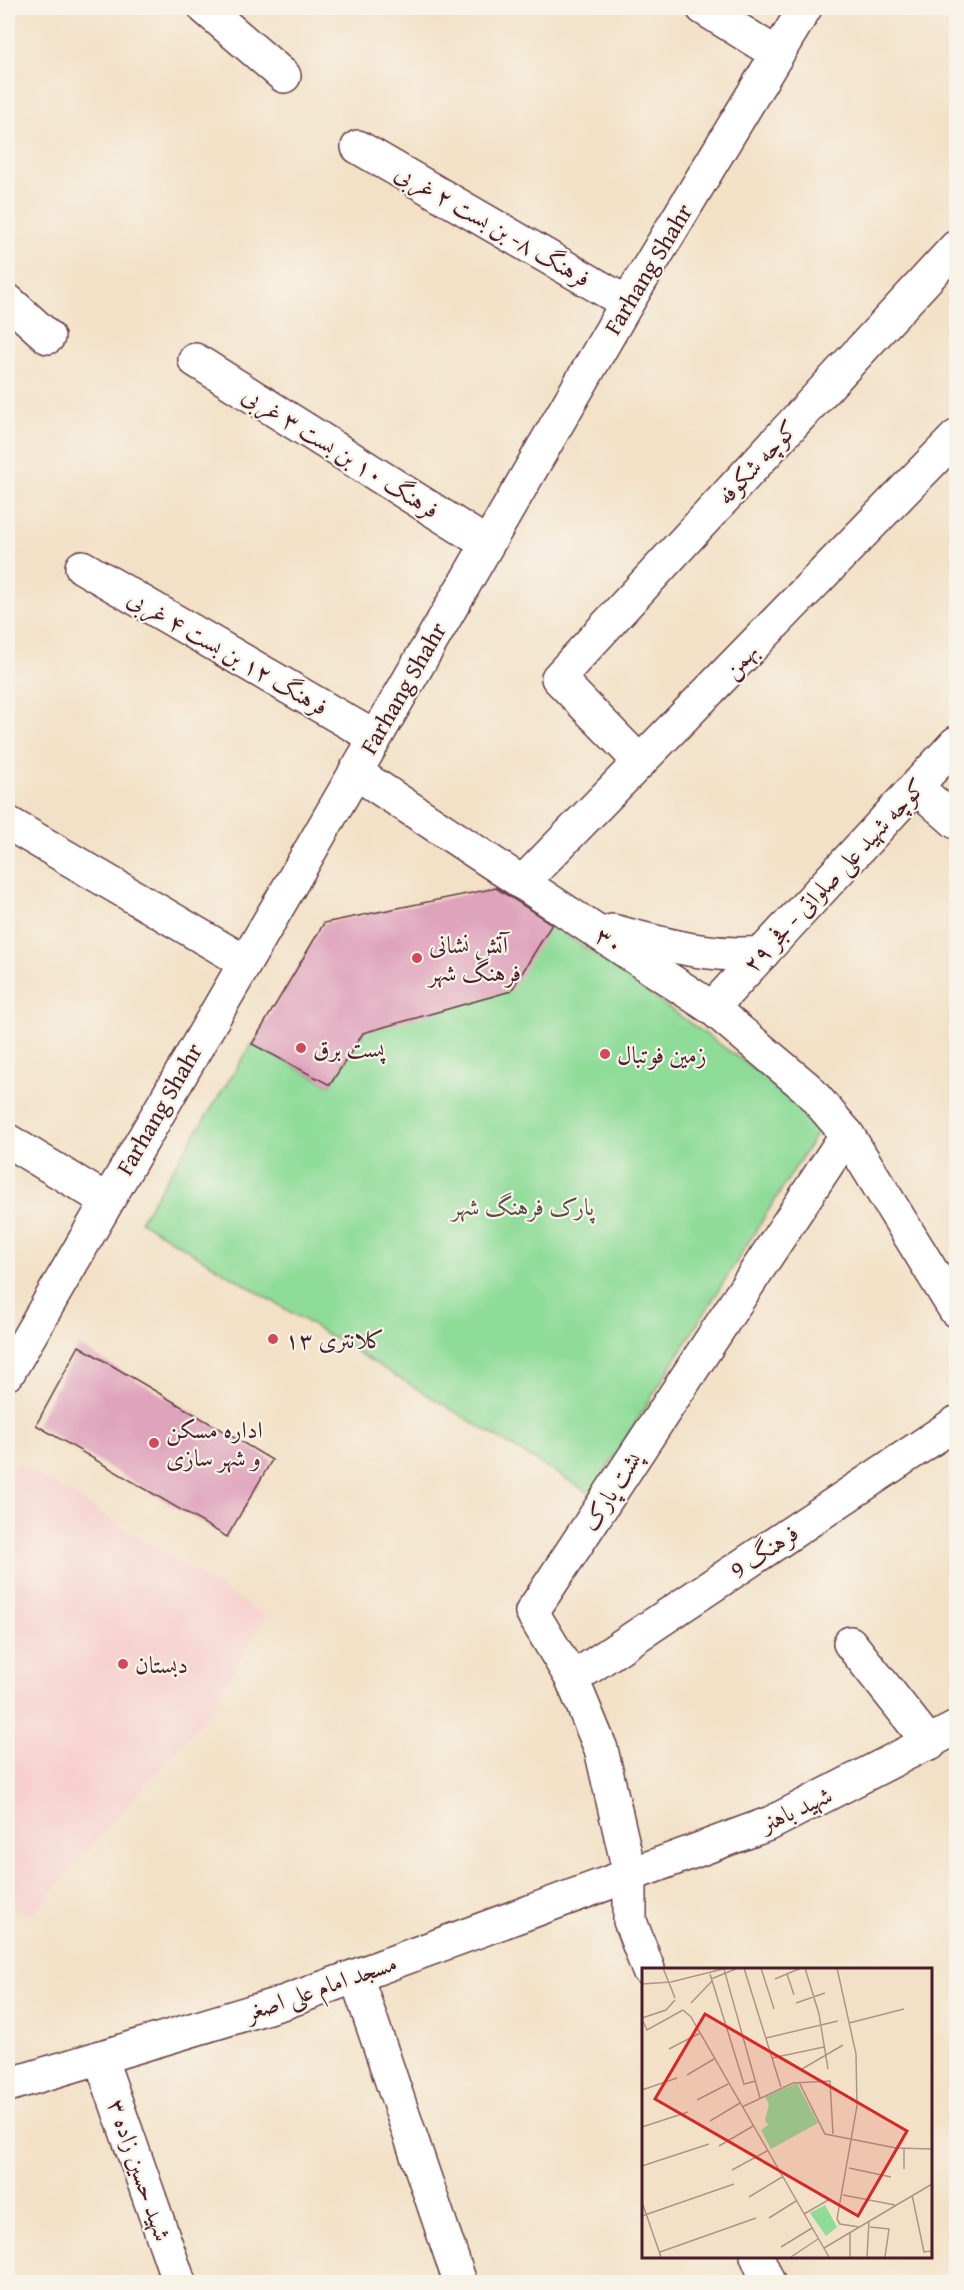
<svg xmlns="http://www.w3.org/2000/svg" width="964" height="2290" font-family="'Gentium Book Plus',Amiri,serif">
	<rect width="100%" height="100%" fill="#f7f3e8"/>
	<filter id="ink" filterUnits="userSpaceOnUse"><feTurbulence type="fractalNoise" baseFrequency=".0167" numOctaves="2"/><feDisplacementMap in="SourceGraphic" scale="12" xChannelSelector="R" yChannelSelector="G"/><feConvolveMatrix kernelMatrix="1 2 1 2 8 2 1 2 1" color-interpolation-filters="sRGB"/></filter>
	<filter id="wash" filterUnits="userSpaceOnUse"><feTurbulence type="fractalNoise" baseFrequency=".008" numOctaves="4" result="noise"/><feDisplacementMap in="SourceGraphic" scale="24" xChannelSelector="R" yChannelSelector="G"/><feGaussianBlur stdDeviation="1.35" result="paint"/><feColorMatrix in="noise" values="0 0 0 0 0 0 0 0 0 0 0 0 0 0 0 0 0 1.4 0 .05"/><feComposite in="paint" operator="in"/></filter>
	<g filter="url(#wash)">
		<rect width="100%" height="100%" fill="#f3e1c7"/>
		<!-- built -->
		<path fill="#f7d0ce" d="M18,1462L266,1616L209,1712L31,1916L8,1904V1480Z"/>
		<!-- green -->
		<path fill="#8fdc99" stroke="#6c7e62" stroke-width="1.5" d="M552,924L825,1120L591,1494L140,1221L252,1044L330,1085L363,1033Z"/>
		<g id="blocks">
			<!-- building -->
			<g fill="#dfa3bc">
				<path d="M496,888L552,924L511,991L363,1033L330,1085L252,1044L324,923Z"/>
				<path d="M79,1346L272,1460L227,1537L36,1425Z"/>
			</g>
		</g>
	</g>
	<g filter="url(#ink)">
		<use href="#blocks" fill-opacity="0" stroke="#633c42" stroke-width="1.5"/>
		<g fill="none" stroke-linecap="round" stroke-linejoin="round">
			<defs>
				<g id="minor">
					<path d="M205,8L284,76"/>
					<path d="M703,8L777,54"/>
					<path d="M358,147L627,303"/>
					<path d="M8,301L48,337"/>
					<path d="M195,360L487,544"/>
					<path d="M82,567L374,737"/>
					<path d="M640,762L558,678L956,247"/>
					<path d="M355,772L712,1008L807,1088L847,1134L956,1311"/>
					<path d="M916,787L956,822"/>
					<path d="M8,823L245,962"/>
					<path d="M522,883L956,437"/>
					<path d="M612,931C665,944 707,958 763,953"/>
					<path d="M712,1008L956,743"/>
					<path d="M8,1141L106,1200"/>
					<path d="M850,1643L930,1744"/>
					<path d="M572,1679L956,1423"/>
					<path d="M648,1969L630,1921V1875L601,1749L572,1679L532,1612L847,1134"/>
					<path d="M356,1976L460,2282"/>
					<path d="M100,2057L179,2282"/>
					<path d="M8,2085L285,2002L771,1823L956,1728"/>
					<path d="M757,2256L768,2282"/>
				</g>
				<path id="major" d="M8,1373L627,303L805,8"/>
			</defs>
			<!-- minor casing -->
			<use href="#minor" stroke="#633c42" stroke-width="36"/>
			<!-- major casing -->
			<use href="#major" stroke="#633c42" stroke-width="36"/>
			<!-- minor -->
			<use href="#minor" stroke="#fff" stroke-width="33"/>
			<!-- major -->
			<use href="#major" stroke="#fff" stroke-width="33"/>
		</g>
	</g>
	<!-- markers -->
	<g fill="#d1495b" stroke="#f7f3e8" stroke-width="2">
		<circle cx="417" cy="958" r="6"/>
		<circle cx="301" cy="1048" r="6"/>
		<circle cx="605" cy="1054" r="6"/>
		<circle cx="273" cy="1339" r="6"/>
		<circle cx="154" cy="1443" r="6"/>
		<circle cx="123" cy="1664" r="6"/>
	</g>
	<g text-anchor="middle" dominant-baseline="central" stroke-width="4.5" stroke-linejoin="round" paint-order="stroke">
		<!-- street labels -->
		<g font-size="24" fill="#4a1f2b" stroke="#f7f3e8">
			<text transform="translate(493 225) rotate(30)">فرهنگ ۸- بن بست ۲ غربی</text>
			<text transform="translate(648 269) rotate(-59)">Farhang Shahr</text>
			<text transform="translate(341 452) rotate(32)">فرهنگ ۱۰ بن بست ۳ غربی</text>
			<text transform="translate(757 462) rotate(-47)">کوچه شکوفه</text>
			<text transform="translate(228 652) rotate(30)">فرهنگ ۱۲ بن بست ۴ غربی</text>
			<text transform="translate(740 660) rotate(-46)">بهمن</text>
			<text transform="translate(403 688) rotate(-60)">Farhang Shahr</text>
			<text transform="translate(834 875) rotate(-47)">کوچه شهید علی صلواتی - فجر ۲۹</text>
			<text transform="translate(610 940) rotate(34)">۳۰</text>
			<text transform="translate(159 1109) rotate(-60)">Farhang Shahr</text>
			<text transform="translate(611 1491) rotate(-57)">پشت پارک</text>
			<text transform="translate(764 1551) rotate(-34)">فرهنگ 9</text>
			<text transform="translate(796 1809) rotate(-25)">شهید باهنر</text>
			<text transform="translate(321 1987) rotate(-19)">مسجد امام علی اصغر</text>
			<text transform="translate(140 2170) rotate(71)">شهید حسین زاده ۳</text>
		</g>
		<!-- poi labels -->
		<g font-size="24" fill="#4a1f2b" stroke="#f7f3e8" text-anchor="start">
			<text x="429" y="944">آتش نشانی<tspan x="429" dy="28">فرهنگ شهر</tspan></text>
			<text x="313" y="1048">پست برق</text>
			<text x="617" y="1054">زمین فوتبال</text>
			<text x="285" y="1339">کلانتری ۱۳</text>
			<text x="166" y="1429">اداره مسکن<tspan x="166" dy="28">و شهر سازی</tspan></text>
			<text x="135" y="1664">دبستان</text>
		</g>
		<!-- park labels -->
		<g font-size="24" fill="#5b4e46" stroke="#f7f3e8">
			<text x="523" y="1206">پارک فرهنگ شهر</text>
		</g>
	</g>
	<!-- overview -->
	<g transform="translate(642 1968)">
		<rect width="290" height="290" fill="#f3e1c7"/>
		<path d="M155,115L176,155L129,181L119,162L126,157L123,152L127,136L123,129ZM183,237L195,259L184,268L168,245Z" fill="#8fdc99"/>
		<path fill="none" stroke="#af9389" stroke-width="1.5" d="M21,0L33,30M102,0L139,119M119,0L132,41M163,0L177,46L186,101M195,0L214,86L215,138L195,251L198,256L217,259M82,1L118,130M68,6L102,116L114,113M145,6L152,27M69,11L96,0M133,11L159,0M0,16L29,14L85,0M49,35L70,13M154,35L183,25M41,42L49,49L187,289M0,50L24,42L33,32M0,51L5,62L41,42M207,55L262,41M124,70L196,53M27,81L58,65M130,90L182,79M160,101L201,77M45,107L72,91M157,114L183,166L254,180L290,181M0,122L35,110M55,132L86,116M100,139L151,115L188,113L191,166M68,153L98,135M0,159L46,144M77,178L111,158M262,180V201M0,198L67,176M207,200L249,209M90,202L125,183M201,227L253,237M270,227L282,284L290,283M107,229L140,209M0,234L19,289M162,246L188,231M0,248L92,216M127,250L154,233M228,259L247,261L243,289M139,279L170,260M182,280L290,216M18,284L114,250M149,289L176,271M208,289V264M225,289L227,253"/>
		<path fill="#d62828" fill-opacity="0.15" stroke="#d62828" stroke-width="3" d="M63,46L265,163L216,248L13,131Z"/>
		<rect width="290" height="290" fill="none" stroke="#4a1f2b" stroke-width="3"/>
	</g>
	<!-- margin -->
	<rect width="964" height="2290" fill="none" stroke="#f7f3e8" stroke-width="30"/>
</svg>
